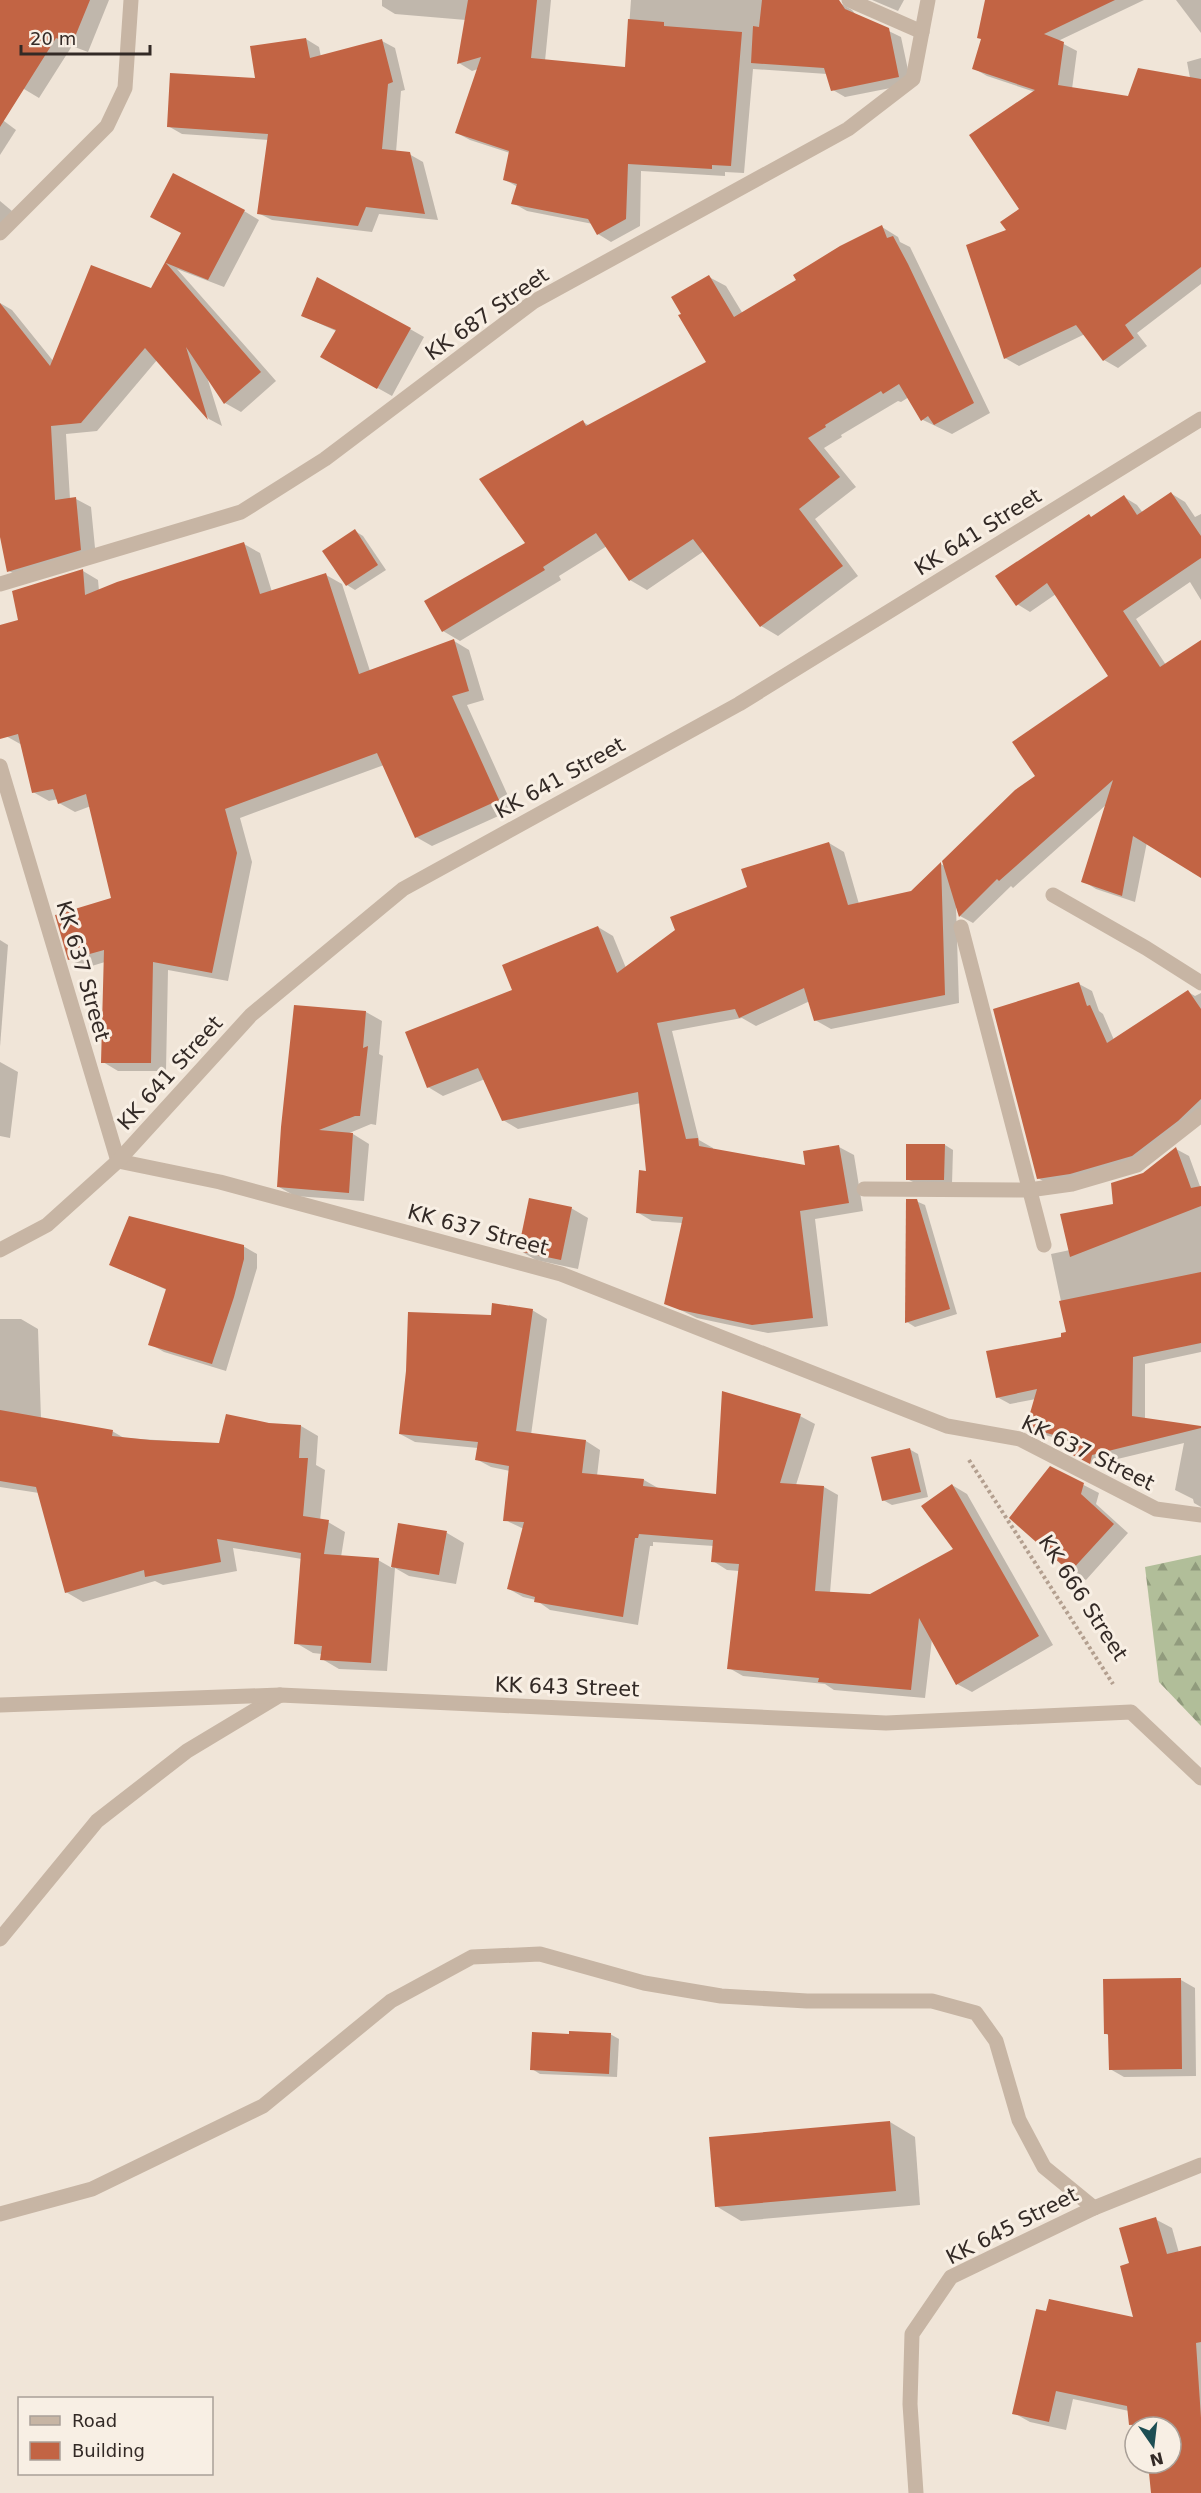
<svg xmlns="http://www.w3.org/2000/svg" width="1201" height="2493" font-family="'DejaVu Sans',sans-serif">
	<defs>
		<pattern id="forest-firs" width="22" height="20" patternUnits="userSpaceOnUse" patternTransform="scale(1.5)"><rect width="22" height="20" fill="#b1be99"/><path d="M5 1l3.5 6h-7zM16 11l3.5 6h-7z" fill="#919b7d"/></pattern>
	</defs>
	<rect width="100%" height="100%" fill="#f0e5d8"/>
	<!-- forest -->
	<path fill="url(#forest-firs)" d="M1201,1555V1726L1159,1682L1145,1567Z"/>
	<!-- shadow -->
	<g fill="#0003">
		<path d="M0,0H109L88,52L72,46L39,98L24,89L0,63Z"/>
		<path d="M382,0H551L545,61L626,69L631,0H821L840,3L852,10L856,15L901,37L911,84L845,97L833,90L827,74L753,69L744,173L725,172V176L641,171L640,226L611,242L598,234L593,224L527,211L513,203L518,187L505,180L510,153L470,140L457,133L478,69L472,71L459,63L466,20L395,14L382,6Z"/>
		<path d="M872,0H904L898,11Z"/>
		<path d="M986,0H1144L1058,41L1077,51L1072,89L1129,98L1190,78L1187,62L1201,58V284L1137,333L1147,346L1118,368L1104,360L1085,334L1019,366L1005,358L1008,231L1021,209L1035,92L987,76L973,68L982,40Z"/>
		<path d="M1176,0H1201V33Z"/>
		<path d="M306,39L319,47L321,57L382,41L395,48L405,90L401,91L396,152L409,154L423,162L438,220L379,214L372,232L272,220L258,213L269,140L182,134L168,126L257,80Z"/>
		<path d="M0,118L16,130L0,155Z"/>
		<path d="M0,201L12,211L0,226Z"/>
		<path d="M244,211L259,220L224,287L177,269L276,381L241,412L225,403L207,377L222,426L209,419L157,360L97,431L66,434L70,499H76L91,507L96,558L24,579L9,571L0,534V303L12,310L54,362L152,290L183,233Z"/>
		<path d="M882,227L898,237L900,242L910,247L990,413L952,434L923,420L909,397L901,402L898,401L841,435L842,437L824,448L856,487L815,519L858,576L778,636L761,626L704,551L647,590L630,580L607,546L559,576L561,580L460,641L443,631L527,543L583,422L590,426L708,363L709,277L726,286L743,314Z"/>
		<path d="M303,316L410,329L424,337L392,396L322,357L336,331Z"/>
		<path d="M1172,494L1185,502L1195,517L1201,514V600L1190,582L1136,619L1166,665L1201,641V877L1147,842L1135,902L1096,889L1083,881L1107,804L1013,888L1011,886L973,923L960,916L956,906L959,1003L831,1029L815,1020L810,1001L756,1026L742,1018L672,1031L699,1140L713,1148V1150L807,1167L839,1147L854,1155L863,1211L815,1219L828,1326L768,1333L697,1318L666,1303L683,1223L652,1221L637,1212L648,1172L641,1103L518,1129L503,1120L485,1079L443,1096L428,1087L514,991L598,927L613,936L626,968L749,888L829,843L844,852L859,904L912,892L941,864L946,867L1037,777L1110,676L1056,594L1030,612L1017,604L1092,518L1124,497L1137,505L1143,513Z"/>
		<path d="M355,531L363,536L386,570L355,590L347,585Z"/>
		<path d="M244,544L260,553L272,592L326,575L342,584L370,671L454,641L469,650L484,700L467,705L514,809L432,846L416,837L384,765L240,818L252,862L228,981L168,970L166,1071H118L103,1062L105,962L85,968L69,959L112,899L91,806L75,812L59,803L58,799L49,801L33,792L22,745L6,736L0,714V626L20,621L83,571L98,580L99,591Z"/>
		<path d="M0,940L8,945L0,1047Z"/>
		<path d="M1079,984L1092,991L1099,1011L1103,1014L1114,1040L1188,992L1195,996L1201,993V1119L1146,1163L1051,1186L1038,1178Z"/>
		<path d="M296,1006L366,1012L382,1021L379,1054L383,1056L376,1125L371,1124L347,1134H353L369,1144L364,1201L295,1196L279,1187Z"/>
		<path d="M0,1062L18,1072L10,1138L0,1136Z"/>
		<path d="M945,1145L953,1150L952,1184L915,1183L907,1179Z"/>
		<path d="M1176,1149L1189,1156L1201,1189V1352L1145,1364V1419L1201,1428V1507L1194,1503L1193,1499L1175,1490L1184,1443L1105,1462L1103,1470L1078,1457L1071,1442L1041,1434L1028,1426L1036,1399L1010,1404L997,1397L1068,1334L1051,1254L1070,1250L1143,1174Z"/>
		<path d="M907,1201H916L925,1205L957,1314L915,1327L907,1322Z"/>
		<path d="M571,1208L588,1218L578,1269L536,1260L519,1250Z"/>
		<path d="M243,1246L257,1254V1268L226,1371L164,1352L150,1344L167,1290L111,1265Z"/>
		<path d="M532,1310L547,1319L531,1435L586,1441L600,1450L597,1476L644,1480L658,1488L718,1495L800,1416L815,1424L796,1485L824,1487L838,1495L830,1593L871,1596L955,1550L952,1485L967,1494L1053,1645L972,1692L957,1684L932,1639L925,1698L834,1690L825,1684L743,1676L729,1668L739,1571L727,1570L713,1561L714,1546L653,1542V1546H650L638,1625L550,1610L536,1600L523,1597L509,1589L524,1529L505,1520L510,1471L491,1467L476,1459L478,1448L415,1442L400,1434L492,1316Z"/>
		<path d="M0,1319H21L38,1329L41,1419L112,1431L124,1438L221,1444L269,1424L301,1426L318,1436L316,1465L325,1470L320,1521L328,1522L345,1532L341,1557L378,1560L392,1568L400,1525L447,1533L464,1543L456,1584L409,1576L395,1568L387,1671L339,1669L322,1659V1654L313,1653L296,1643L302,1559L233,1548L237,1571L163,1585L155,1581L83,1602L66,1592L39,1493L0,1487Z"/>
		<path d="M909,1449L918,1454L928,1497L892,1505L883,1500Z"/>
		<path d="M1051,1468L1099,1493L1096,1504L1128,1533L1086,1580L1071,1571Z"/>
		<path d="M1181,1980L1195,1988L1196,2076L1124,2077L1110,2069L1109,2036L1105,2033Z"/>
		<path d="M610,2034L619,2039L617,2077L540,2074L532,2069Z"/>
		<path d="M890,2122L915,2137L920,2205L741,2221L716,2206Z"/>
		<path d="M1155,2219L1172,2228L1179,2253L1201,2247V2493H1152L1149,2463H1171V2427H1135L1130,2424L1129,2411L1073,2399L1066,2430L1030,2422L1014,2413L1135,2319L1131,2264Z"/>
	</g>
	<!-- building -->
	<g fill="#c26444">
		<path d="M0,0H90L72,44L56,38L0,127Z"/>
		<path d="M468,0H537L531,58L625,67L628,19L664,22V26L742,32L731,166L712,165V169L628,164L626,219L597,235L588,219L511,204L517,184L503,180L509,151L455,133L481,57L457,64Z"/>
		<path d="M762,0H839L845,9L889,28L899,77L831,91L824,68L751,63L753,26L759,27Z"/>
		<path d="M985,0H1115L1044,34L1064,42L1058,85L1128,96L1138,68L1201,79V267L1125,325L1134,338L1103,361L1076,325L1004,359L966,245L1006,230L1000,222L1019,209L969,135L1035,90L972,69L981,39L977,38Z"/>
		<path d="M306,38L310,58L382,39L393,82L388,84L382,149L410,152L425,214L366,207L358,226L257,214L268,134L167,127L170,73L255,78L250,46Z"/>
		<path d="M173,173L245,210L208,280L166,263L261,372L224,404L186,347L208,420L145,348L81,423L51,426L55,500L76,497L81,550L7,572L0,537V303L50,366L91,265L151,288L181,233L150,217Z"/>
		<path d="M882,225L887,238L893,236L908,264L974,403L934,425L928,416L921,421L899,384L883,394L881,391L825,425L826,427L808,438L840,477L799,509L843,566L760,627L693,539L629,581L596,533L543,567L545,570L442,632L424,601L525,543L479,479L583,420L586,426L706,362L678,315L681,314L671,297L709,275L734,317L796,280L793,275L840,246Z"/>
		<path d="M317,277L411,328L377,389L320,357L336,330L301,316Z"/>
		<path d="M1171,492L1201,536V558L1123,611L1160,667L1201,640V878L1133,836L1122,896L1081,882L1113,780L999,881L997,879L959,917L942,861L1015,790L1035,776L1012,742L1108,676L1047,583L1016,606L995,576L1089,514L1091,517L1124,495L1137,515Z"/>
		<path d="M355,529L378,565L346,586L322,551Z"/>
		<path d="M244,542L260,594L326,573L359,674L454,639L469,691L452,696L499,800L415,838L377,753L225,809L237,853L212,973L153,962L151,1063H101L104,950L68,960L55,915L111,898L86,794L58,804L53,789L32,793L18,734L0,739V625L18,620L12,591L83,569L85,595L117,582Z"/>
		<path d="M829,842L848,905L911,891L941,862L945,995L814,1021L804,988L739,1018L735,1009L657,1023L686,1139L698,1138L699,1146L805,1165L803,1151L839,1145L849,1203L800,1211L813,1318L752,1325L680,1310L664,1304L683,1217L636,1213L639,1170L646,1171L638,1092L502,1121L478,1068L427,1088L405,1032L512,990L502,965L598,926L617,973L675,930L670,917L747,887L741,869Z"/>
		<path d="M1079,982L1087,1006L1090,1005L1107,1043L1188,990L1201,1009V1099L1178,1121L1132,1156L1070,1174L1037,1179L993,1009Z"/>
		<path d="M294,1005L366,1011L363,1048L368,1046L360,1116H355L319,1130L353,1133L349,1193L277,1187L281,1127Z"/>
		<path d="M906,1144H945L944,1180H906Z"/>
		<path d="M1176,1147L1191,1188L1201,1186V1206L1070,1257L1060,1214L1113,1204L1111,1183L1143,1173Z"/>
		<path d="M529,1198L572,1207L561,1260L518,1251Z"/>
		<path d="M906,1199H917L950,1309L905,1323Z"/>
		<path d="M129,1216L244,1245V1259L234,1297L212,1364L148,1345L166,1289L109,1265Z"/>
		<path d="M1201,1272V1343L1133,1357L1132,1416L1201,1426V1428L1092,1455L1090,1464L1063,1450L1071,1440L1026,1427L1037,1389L996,1398L986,1351L1061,1337V1333L1066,1332L1059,1301Z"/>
		<path d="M492,1303L533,1309L516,1431L586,1440L582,1473L644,1479L643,1486L716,1494L722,1391L801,1414L780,1483L824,1486L815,1591L870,1594L953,1549L921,1506L952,1484L1039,1636L956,1685L919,1618L911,1690L818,1682L819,1678L727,1669L739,1564L711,1562L713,1540L639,1534L638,1538H635L623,1617L534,1602L535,1597L507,1589L524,1522L503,1521L509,1466L475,1460L478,1442L399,1434L406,1371L408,1312L491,1315Z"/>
		<path d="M0,1410L113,1430L112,1436L150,1440L219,1443L226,1414L269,1423L301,1425L299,1458H308L303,1516L329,1520L324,1554L379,1558L371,1663L320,1660L322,1646L294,1644L301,1553L217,1539L221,1562L145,1577L144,1570L65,1593L36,1487L0,1481Z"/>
		<path d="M910,1448L921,1492L882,1501L871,1457Z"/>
		<path d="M1050,1466L1084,1483L1081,1494L1114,1524L1070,1572L1009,1518Z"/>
		<path d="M398,1523L447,1531L439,1575L391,1567Z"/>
		<path d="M1181,1978L1182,2069L1109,2070L1108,2034H1104L1103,1979Z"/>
		<path d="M569,2031L611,2033L609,2074L530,2070L532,2032L569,2034Z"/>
		<path d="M890,2121L896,2191L715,2207L709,2137Z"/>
		<path d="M1156,2217L1167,2254L1201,2246V2342L1196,2343L1201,2418V2493H1151L1148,2463H1171V2427H1144V2424L1129,2425L1127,2406L1056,2391L1049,2422L1012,2414L1036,2309L1046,2311L1049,2299L1133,2317L1120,2266L1129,2263L1119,2228Z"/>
	</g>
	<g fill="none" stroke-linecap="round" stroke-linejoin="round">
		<!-- path -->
		<path stroke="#b39f8f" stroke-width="4" stroke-dasharray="3 3" stroke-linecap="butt" d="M969,1460L1113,1684"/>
		<!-- service -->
		<g stroke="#c7b5a4" stroke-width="15">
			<path d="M1053,895L1146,948L1201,983"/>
			<path d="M0,1939L97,1821L187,1751L280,1695"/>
			<path d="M0,2214L92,2189L263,2106L391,2001L472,1957L540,1954L644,1983L721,1996L807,2001H932L976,2013L996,2041L1019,2120L1044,2167L1094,2208"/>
		</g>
		<!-- minor -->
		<g stroke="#c7b5a4" stroke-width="15">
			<path d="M849,0L922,32"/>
			<path d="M0,233L107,126L125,88L131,0"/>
			<path d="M0,584L241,512L325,459L533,302L848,129L913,79L928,0"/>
			<path d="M0,766L118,1161L220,1182L561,1274L947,1426L1020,1439L1156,1509L1201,1515"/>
			<path d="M961,927L1044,1245"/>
			<path d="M864,1189L1029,1190L1072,1184L1137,1165L1201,1115"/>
			<path d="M0,1250L47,1225L118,1161L251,1015L403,889L739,704L1201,419"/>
			<path d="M0,1705L280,1695L886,1723L1131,1712L1201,1778"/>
			<path d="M916,2493L910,2404L912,2334L951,2277L1094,2208L1201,2165"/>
		</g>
	</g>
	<g text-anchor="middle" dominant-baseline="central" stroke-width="6" stroke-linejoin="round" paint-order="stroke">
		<!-- street labels -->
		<g font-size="21" fill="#332a26" stroke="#f8efe4">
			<text transform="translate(487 314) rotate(-35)">KK 687 Street</text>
			<text transform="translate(978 532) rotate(-32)">KK 641 Street</text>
			<text transform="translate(560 778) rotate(-29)">KK 641 Street</text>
			<text transform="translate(83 971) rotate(74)">KK 637 Street</text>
			<text transform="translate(170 1073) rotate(-48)">KK 641 Street</text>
			<text transform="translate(478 1230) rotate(15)">KK 637 Street</text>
			<text transform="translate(1088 1453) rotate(26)">KK 637 Street</text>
			<text transform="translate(1083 1598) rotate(57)">KK 666 Street</text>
			<text transform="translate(567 1687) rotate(2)">KK 643 Street</text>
			<text transform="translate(1012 2226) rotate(-27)">KK 645 Street</text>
		</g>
	</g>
	<!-- legend -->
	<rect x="18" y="2397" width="195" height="78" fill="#f8efe4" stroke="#a9a098" stroke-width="1.5"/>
	<rect x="30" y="2416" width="30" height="9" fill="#c7b5a4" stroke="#a9a098" stroke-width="1.5"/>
	<text x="72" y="2427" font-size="18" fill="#332a26">Road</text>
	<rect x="30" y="2442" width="30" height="18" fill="#c26444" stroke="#a9a098" stroke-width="1.5"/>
	<text x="72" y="2457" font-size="18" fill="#332a26">Building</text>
	<!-- north arrow -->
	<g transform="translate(1153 2445) rotate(166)"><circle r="28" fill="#f8efe4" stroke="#a9a098" stroke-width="1.5"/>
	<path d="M0-4.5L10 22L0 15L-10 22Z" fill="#1d4e53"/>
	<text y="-9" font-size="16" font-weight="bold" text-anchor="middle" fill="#332a26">N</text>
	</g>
	<!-- scale -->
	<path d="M21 45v9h129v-9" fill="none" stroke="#332a26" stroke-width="3"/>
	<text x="30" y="45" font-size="18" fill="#332a26" stroke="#f8efe4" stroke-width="4.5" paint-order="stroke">20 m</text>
</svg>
